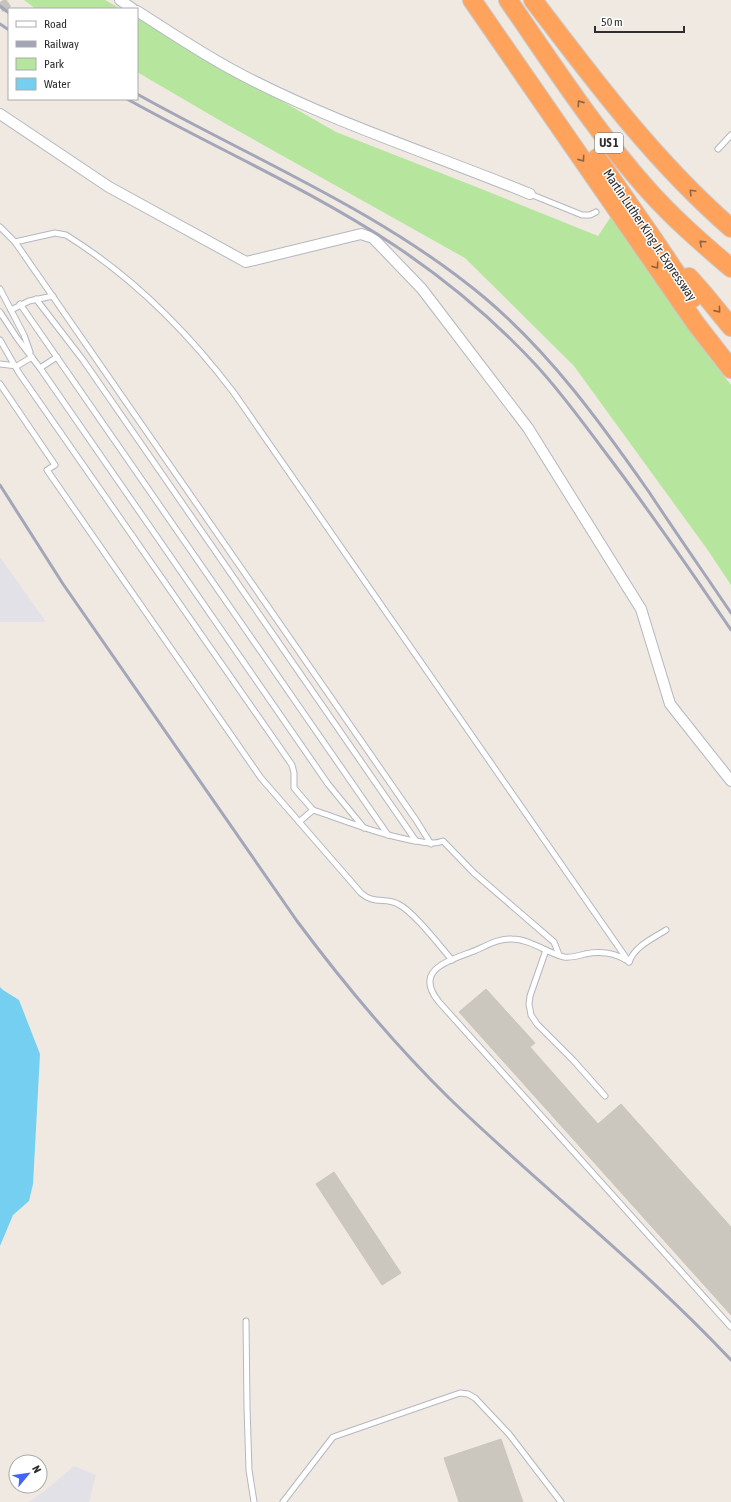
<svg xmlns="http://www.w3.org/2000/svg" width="731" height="1502" font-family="'Asap Condensed',sans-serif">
	<rect width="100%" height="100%" fill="#efe9e1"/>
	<!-- industrial -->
	<g fill="#e3e1e8">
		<path d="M0,557L46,622H0Z"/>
		<path d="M74,1466L96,1475L89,1502H29L47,1489Z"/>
	</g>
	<!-- green -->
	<g fill="#b6e59e">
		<path d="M24,0H105L121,9H36Z"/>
		<path d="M137,18L336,132L474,186L598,236L614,212L710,358L731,385V585L707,549L574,366L465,258L226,124L137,72Z"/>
	</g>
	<!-- water -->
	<path fill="#75cff0" d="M0,987L3,990L19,1000L40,1054L33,1184L29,1201L13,1215L0,1246Z"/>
	<!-- building -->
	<g fill="#cbc7bf" stroke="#cbc5ba">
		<path d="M486,989L535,1043L530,1047L598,1124L621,1104L731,1227V1315L459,1012Z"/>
		<path d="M334,1172L401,1273L382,1285L316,1184Z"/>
		<path d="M501,1439L523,1502H459L444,1458Z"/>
	</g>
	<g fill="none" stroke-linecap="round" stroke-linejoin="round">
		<!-- street-tunnel -->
		<path stroke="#c8c4bd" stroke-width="10" stroke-dasharray="10 5" stroke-linecap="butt" d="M0,8L12,0"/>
		<defs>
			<g id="lane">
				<path d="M718,149L731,135"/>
				<path d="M530,194L582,215H590L596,212"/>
				<path d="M0,227L15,242L416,820L431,844"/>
				<path d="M15,242L55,233L66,235C132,276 187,331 234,393L629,962"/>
				<path d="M0,289L24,335L30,352"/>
				<path d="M36,299L83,360L416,841"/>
				<path d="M20,304L388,835"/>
				<path d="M11,310L29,301L53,296"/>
				<path d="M0,312L17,338L40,368L328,784L364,828"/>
				<path d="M0,340L19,373L292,765L294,773V788L313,810L319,812C351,823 381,835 415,841C425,842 433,845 443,841L474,873L554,942L559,955"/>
				<path d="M0,364L17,366L32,357"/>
				<path d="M40,368L57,357"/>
				<path d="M0,384L55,465L47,470L261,778L361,893C374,905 385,897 398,904C414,912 439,945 452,960"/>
				<path d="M299,822L313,810"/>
				<path d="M546,950L530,996L529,1004L531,1015L537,1024L573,1060L605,1096"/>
				<path d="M626,960C613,952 600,951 585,954C578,956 571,958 564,957C547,953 530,939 512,939C499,938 486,946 474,951C451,960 412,969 439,1002L731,1327"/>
				<path d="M629,962C635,946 652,939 666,930"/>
				<path d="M246,1321L247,1407L249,1470L254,1502"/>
				<path d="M283,1502L333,1437L460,1393L468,1394L475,1398L509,1434L561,1502"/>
			</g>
			<g id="street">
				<path d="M120,0L133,9"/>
				<path d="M137,11C173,34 208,58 246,77C337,124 435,155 530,194"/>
				<path d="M0,114L109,187L246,262L361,234L373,238L422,289L528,428L641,609L670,704L731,781"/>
			</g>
			<g id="highway">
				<path d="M472,0L696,324L731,369"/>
				<path d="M508,0C553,65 596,132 649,191C674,219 703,244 731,268"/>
				<path d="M533,0C594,80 654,161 731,228"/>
				<path d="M597,158L654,240L693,298"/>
				<path d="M689,277L704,294L731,327"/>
			</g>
		</defs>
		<!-- lane casing -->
		<use href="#lane" stroke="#b4b7c1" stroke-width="7"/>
		<!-- street casing -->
		<use href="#street" stroke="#b4b7c1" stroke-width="12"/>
		<!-- highway casing -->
		<use href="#highway" stroke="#c9c9c9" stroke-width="20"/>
		<!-- lane -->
		<use href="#lane" stroke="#fff" stroke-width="5"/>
		<!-- street -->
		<use href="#street" stroke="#fff" stroke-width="10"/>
		<!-- highway -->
		<use href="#highway" stroke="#ffa35c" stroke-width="18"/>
		<!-- rail -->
		<g stroke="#a3a6b8" stroke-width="3">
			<path d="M0,6L9,13"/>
			<path d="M0,24L9,30"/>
			<path d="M137,94C255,160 381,211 485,298C551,354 600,422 649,492C676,533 704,573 731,613"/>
			<path d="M127,99C215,148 309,189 394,245C445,279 494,320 535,364C560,391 581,420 602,448C647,507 689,568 731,630"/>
			<path d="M0,485L63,584L297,921C344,984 393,1043 449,1098C541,1187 643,1266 731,1360"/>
		</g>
	</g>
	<!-- one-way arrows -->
	<defs><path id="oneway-chevron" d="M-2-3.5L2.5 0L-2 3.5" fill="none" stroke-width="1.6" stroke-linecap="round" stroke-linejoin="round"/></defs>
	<g stroke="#8c6343">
		<use href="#oneway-chevron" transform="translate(580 103) rotate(-125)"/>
		<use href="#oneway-chevron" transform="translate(582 159) rotate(55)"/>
		<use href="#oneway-chevron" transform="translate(692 192) rotate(-135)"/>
		<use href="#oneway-chevron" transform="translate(702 243) rotate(-138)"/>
		<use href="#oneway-chevron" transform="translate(656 266) rotate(55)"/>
		<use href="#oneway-chevron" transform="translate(718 310) rotate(51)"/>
	</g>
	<g text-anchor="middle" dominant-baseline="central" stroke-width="3" stroke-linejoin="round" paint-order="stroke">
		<!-- shield labels -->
		<rect fill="#fff" stroke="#6d6d6d" stroke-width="1" x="595" y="133" width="28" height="20" rx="3"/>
		<g font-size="12" font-weight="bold" fill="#2e2e2e">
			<text x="609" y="143">US 1</text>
		</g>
		<!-- street labels -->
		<g font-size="13" fill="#2e2e2e" stroke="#fff">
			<text transform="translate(650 235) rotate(56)">Martin Luther King Jr. Expressway</text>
		</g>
	</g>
	<!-- legend -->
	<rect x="8" y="8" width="130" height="92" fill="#ffffff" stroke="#ababab"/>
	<rect x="16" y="21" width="20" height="6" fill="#ffffff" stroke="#ababab"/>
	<text x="44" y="28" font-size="12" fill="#2e2e2e">Road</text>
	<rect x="16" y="41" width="20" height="6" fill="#a3a6b8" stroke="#ababab"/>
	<text x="44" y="48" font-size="12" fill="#2e2e2e">Railway</text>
	<rect x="16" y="58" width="20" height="12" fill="#b6e59e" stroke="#ababab"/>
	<text x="44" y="68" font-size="12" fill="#2e2e2e">Park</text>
	<rect x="16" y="78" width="20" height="12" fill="#75cff0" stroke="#ababab"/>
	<text x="44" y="88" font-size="12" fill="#2e2e2e">Water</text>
	<!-- north arrow -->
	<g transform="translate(28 1474) rotate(61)"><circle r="19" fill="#ffffff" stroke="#ababab"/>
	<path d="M0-3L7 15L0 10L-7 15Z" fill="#4264fb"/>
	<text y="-6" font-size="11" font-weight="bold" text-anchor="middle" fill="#2e2e2e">N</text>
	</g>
	<!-- scale -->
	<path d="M595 26v6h89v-6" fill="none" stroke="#2e2e2e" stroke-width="2"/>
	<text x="601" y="26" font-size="12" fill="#2e2e2e" stroke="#ffffff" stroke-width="3" paint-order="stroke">50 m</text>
</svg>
